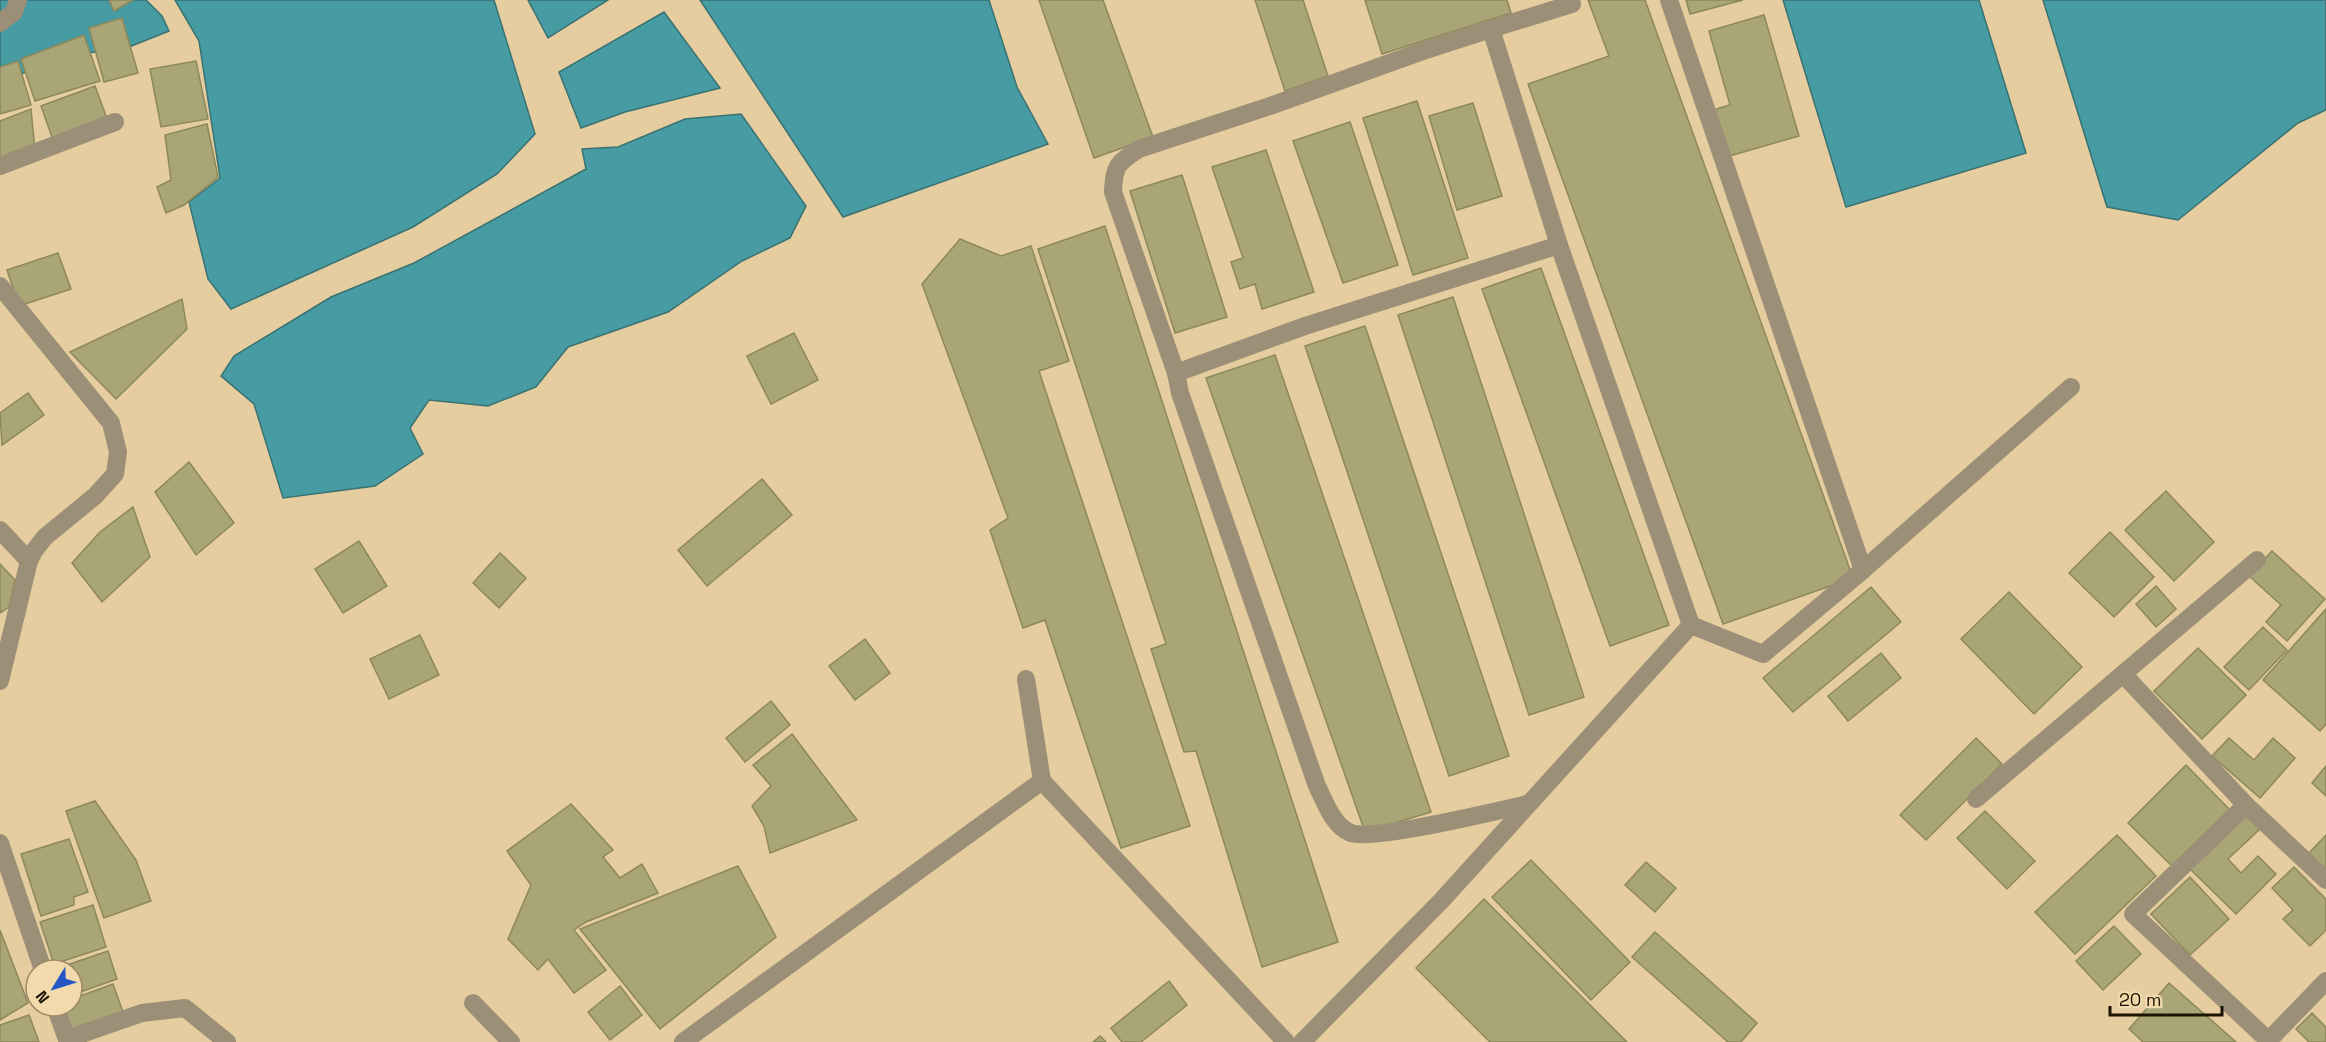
<svg xmlns="http://www.w3.org/2000/svg" width="2326" height="1042" font-family="'Space Grotesk',sans-serif">
	<rect width="100%" height="100%" fill="#e5cd9f"/>
	<!-- water -->
	<g fill="#479ba2" stroke="#3a7272" stroke-width="1.5">
		<path d="M0,0H146L162,16L169,31L129,47L67,56L0,82Z"/>
		<path d="M175,0H494L535,134L497,174L413,227L231,309L208,279L189,202L220,178L199,41Z"/>
		<path d="M528,0H608L548,38Z"/>
		<path d="M700,0H989L1017,87L1048,144L843,217Z"/>
		<path d="M1783,0H1979L2026,153L1846,207Z"/>
		<path d="M2043,0H2326V110L2298,123L2178,220L2107,207Z"/>
		<path d="M664,12L720,88L625,112L581,128L559,72Z"/>
		<path d="M741,114L806,206L790,238L742,261L668,312L568,347L536,387L488,406L429,400L410,428L423,454L375,486L283,498L254,404L221,376L234,356L331,297L414,263L586,169L582,149L618,147L685,119Z"/>
	</g>
	<!-- building -->
	<g fill="#aaa576" stroke="#8d885a" stroke-width="1.5">
		<path d="M109,0H133L114,11Z"/>
		<path d="M1039,0H1103L1153,137L1094,158Z"/>
		<path d="M1255,0H1303L1328,76L1285,91Z"/>
		<path d="M1365,0H1507L1511,13L1382,54Z"/>
		<path d="M1588,0H1645L1853,578L1723,624L1528,84L1609,56Z"/>
		<path d="M1686,0H1743L1690,14Z"/>
		<path d="M1764,15L1799,136L1726,157L1713,110L1730,105L1709,31Z"/>
		<path d="M122,18L138,73L104,82L89,28Z"/>
		<path d="M84,35L100,81L35,101L21,59Z"/>
		<path d="M18,61L31,105L0,114V67Z"/>
		<path d="M196,61L208,119L161,127L150,69Z"/>
		<path d="M95,86L108,121L53,140L41,106Z"/>
		<path d="M1417,101L1468,258L1413,275L1363,118Z"/>
		<path d="M1473,103L1502,196L1457,210L1429,116Z"/>
		<path d="M31,109L35,150L0,164V121Z"/>
		<path d="M1350,122L1398,265L1343,283L1293,141Z"/>
		<path d="M207,124L218,177L184,205L166,213L157,187L171,180L165,135Z"/>
		<path d="M1266,150L1314,292L1262,309L1255,284L1240,289L1231,262L1243,258L1212,167Z"/>
		<path d="M1182,175L1227,317L1175,333L1130,191Z"/>
		<path d="M1105,226L1338,942L1262,967L1196,751L1184,752L1151,649L1166,644L1038,249Z"/>
		<path d="M960,239L1001,256L1031,246L1069,361L1039,371L1190,826L1121,848L1045,620L1023,628L990,530L1008,518L922,284Z"/>
		<path d="M58,253L71,289L19,306L7,270Z"/>
		<path d="M1541,268L1669,625L1610,646L1482,289Z"/>
		<path d="M1453,297L1584,697L1529,715L1398,315Z"/>
		<path d="M182,299L187,329L116,399L70,352Z"/>
		<path d="M1365,326L1509,756L1449,776L1305,346Z"/>
		<path d="M794,333L818,380L771,404L747,356Z"/>
		<path d="M1275,355L1431,812L1365,832L1206,378Z"/>
		<path d="M28,393L44,415L2,445L0,413Z"/>
		<path d="M189,462L234,523L196,555L155,492Z"/>
		<path d="M762,479L792,515L707,586L678,550Z"/>
		<path d="M2166,491L2214,542L2174,581L2125,530Z"/>
		<path d="M133,507L150,557L102,602L72,563L100,532Z"/>
		<path d="M2110,532L2154,577L2114,617L2069,573Z"/>
		<path d="M359,541L387,586L343,613L315,569Z"/>
		<path d="M2272,551L2325,599L2287,641L2266,622L2281,605L2249,576Z"/>
		<path d="M500,553L526,578L499,608L473,583Z"/>
		<path d="M0,564L15,580L9,607L0,613Z"/>
		<path d="M2156,586L2176,609L2156,627L2136,604Z"/>
		<path d="M1871,587L1901,622L1793,712L1763,678Z"/>
		<path d="M2009,592L2082,667L2034,714L1961,639Z"/>
		<path d="M2326,609V724L2320,731L2263,680Z"/>
		<path d="M2263,627L2287,650L2249,690L2224,667Z"/>
		<path d="M420,635L439,675L389,699L370,659Z"/>
		<path d="M865,639L890,673L855,700L829,666Z"/>
		<path d="M2198,648L2246,695L2202,739L2154,691Z"/>
		<path d="M1881,653L1901,678L1848,721L1828,696Z"/>
		<path d="M771,701L790,725L745,762L726,738Z"/>
		<path d="M792,734L857,820L770,853L764,826L752,806L771,786L753,765Z"/>
		<path d="M1976,738L2002,764L1926,840L1900,815Z"/>
		<path d="M2229,738L2254,760L2273,738L2295,758L2260,798L2212,756Z"/>
		<path d="M2186,765L2231,811L2174,868L2128,823Z"/>
		<path d="M2326,766V796L2312,783Z"/>
		<path d="M95,801L136,860L151,901L104,918L66,811Z"/>
		<path d="M571,804L613,850L603,857L620,878L642,864L658,893L586,922L574,930L606,970L574,993L548,959L538,970L508,939L531,885L507,851Z"/>
		<path d="M1985,811L2035,861L2007,889L1957,838Z"/>
		<path d="M2244,813L2260,829L2228,859L2241,873L2258,856L2276,874L2236,914L2189,868Z"/>
		<path d="M2117,835L2156,876L2075,954L2035,912Z"/>
		<path d="M2326,835V870L2309,853Z"/>
		<path d="M69,839L88,892L74,897V905L41,916L21,854Z"/>
		<path d="M1531,860L1630,962L1591,1000L1492,897Z"/>
		<path d="M1646,862L1676,888L1655,912L1625,885Z"/>
		<path d="M738,866L776,937L660,1029L580,929Z"/>
		<path d="M2294,867L2326,899V930L2310,946L2283,919L2293,910L2272,888Z"/>
		<path d="M2190,877L2229,919L2190,955L2151,914Z"/>
		<path d="M1484,899L1627,1042H1490L1416,968Z"/>
		<path d="M93,905L106,947L54,964L40,922Z"/>
		<path d="M2114,926L2141,954L2103,990L2076,961Z"/>
		<path d="M0,930L28,1003L0,1020Z"/>
		<path d="M1655,932L1757,1023L1741,1042H1728L1632,957Z"/>
		<path d="M108,951L117,979L72,995V970H52Z"/>
		<path d="M1169,981L1187,1005L1141,1042H1122L1111,1028Z"/>
		<path d="M2169,983L2236,1042H2143L2129,1029Z"/>
		<path d="M113,984L123,1012L72,1030L63,1006H72V999Z"/>
		<path d="M620,986L642,1015L610,1040L588,1012Z"/>
		<path d="M2312,1013L2326,1027V1042H2309L2296,1029Z"/>
		<path d="M29,1015L39,1042H0V1025Z"/>
		<path d="M1100,1036L1106,1042H1093Z"/>
	</g>
	<g fill="none" stroke-linecap="round" stroke-linejoin="round">
		<!-- lane -->
		<g stroke="#9b8f77" stroke-width="18">
			<path d="M1669,0L1863,570"/>
			<path d="M1491,29L1572,4"/>
			<path d="M1176,373L1113,192C1114,166 1117,163 1139,149L1270,106L1420,52L1491,29L1559,245L1691,625"/>
			<path d="M1026,679L1042,781"/>
			<path d="M1528,804C1496,811 1374,841 1351,833C1333,826 1325,802 1317,786L1180,393L1176,373L1305,326L1559,245"/>
			<path d="M473,1003L511,1042"/>
			<path d="M683,1042L1042,781L1286,1042"/>
			<path d="M1302,1042L1442,900L1691,625L1763,654L1863,570L2071,387"/>
		</g>
		<!-- street -->
		<g stroke="#9b8f77" stroke-width="18">
			<path d="M0,23L14,12L18,0"/>
			<path d="M0,166L115,122"/>
			<path d="M0,286L111,423L118,452L115,474L95,496L45,537L34,551L29,561L0,681"/>
			<path d="M0,530L29,561"/>
			<path d="M2123,674L2246,805L2326,880"/>
			<path d="M1976,799L2257,560"/>
			<path d="M2246,805L2133,914L2270,1042"/>
			<path d="M0,843L43,970"/>
			<path d="M55,1006L68,1042"/>
			<path d="M67,1039L142,1013L185,1008L227,1042"/>
			<path d="M2268,1041L2326,981"/>
		</g>
	</g>
	<!-- north arrow -->
	<g transform="translate(54 988) rotate(232)"><circle r="28" fill="#f2daac" stroke="#9c8a68" stroke-width="1.5"/>
	<path d="M0-4.5L10 22L0 15L-10 22Z" fill="#2456c4"/>
	<text y="-9" font-size="16" font-weight="bold" text-anchor="middle" fill="#1b1303">N</text>
	</g>
	<!-- scale -->
	<path d="M2110 1006v9h112v-9" fill="none" stroke="#1b1303" stroke-width="3"/>
	<text x="2119" y="1006" font-size="18" fill="#1b1303" stroke="#f2daac" stroke-width="4.5" paint-order="stroke">20 m</text>
</svg>
